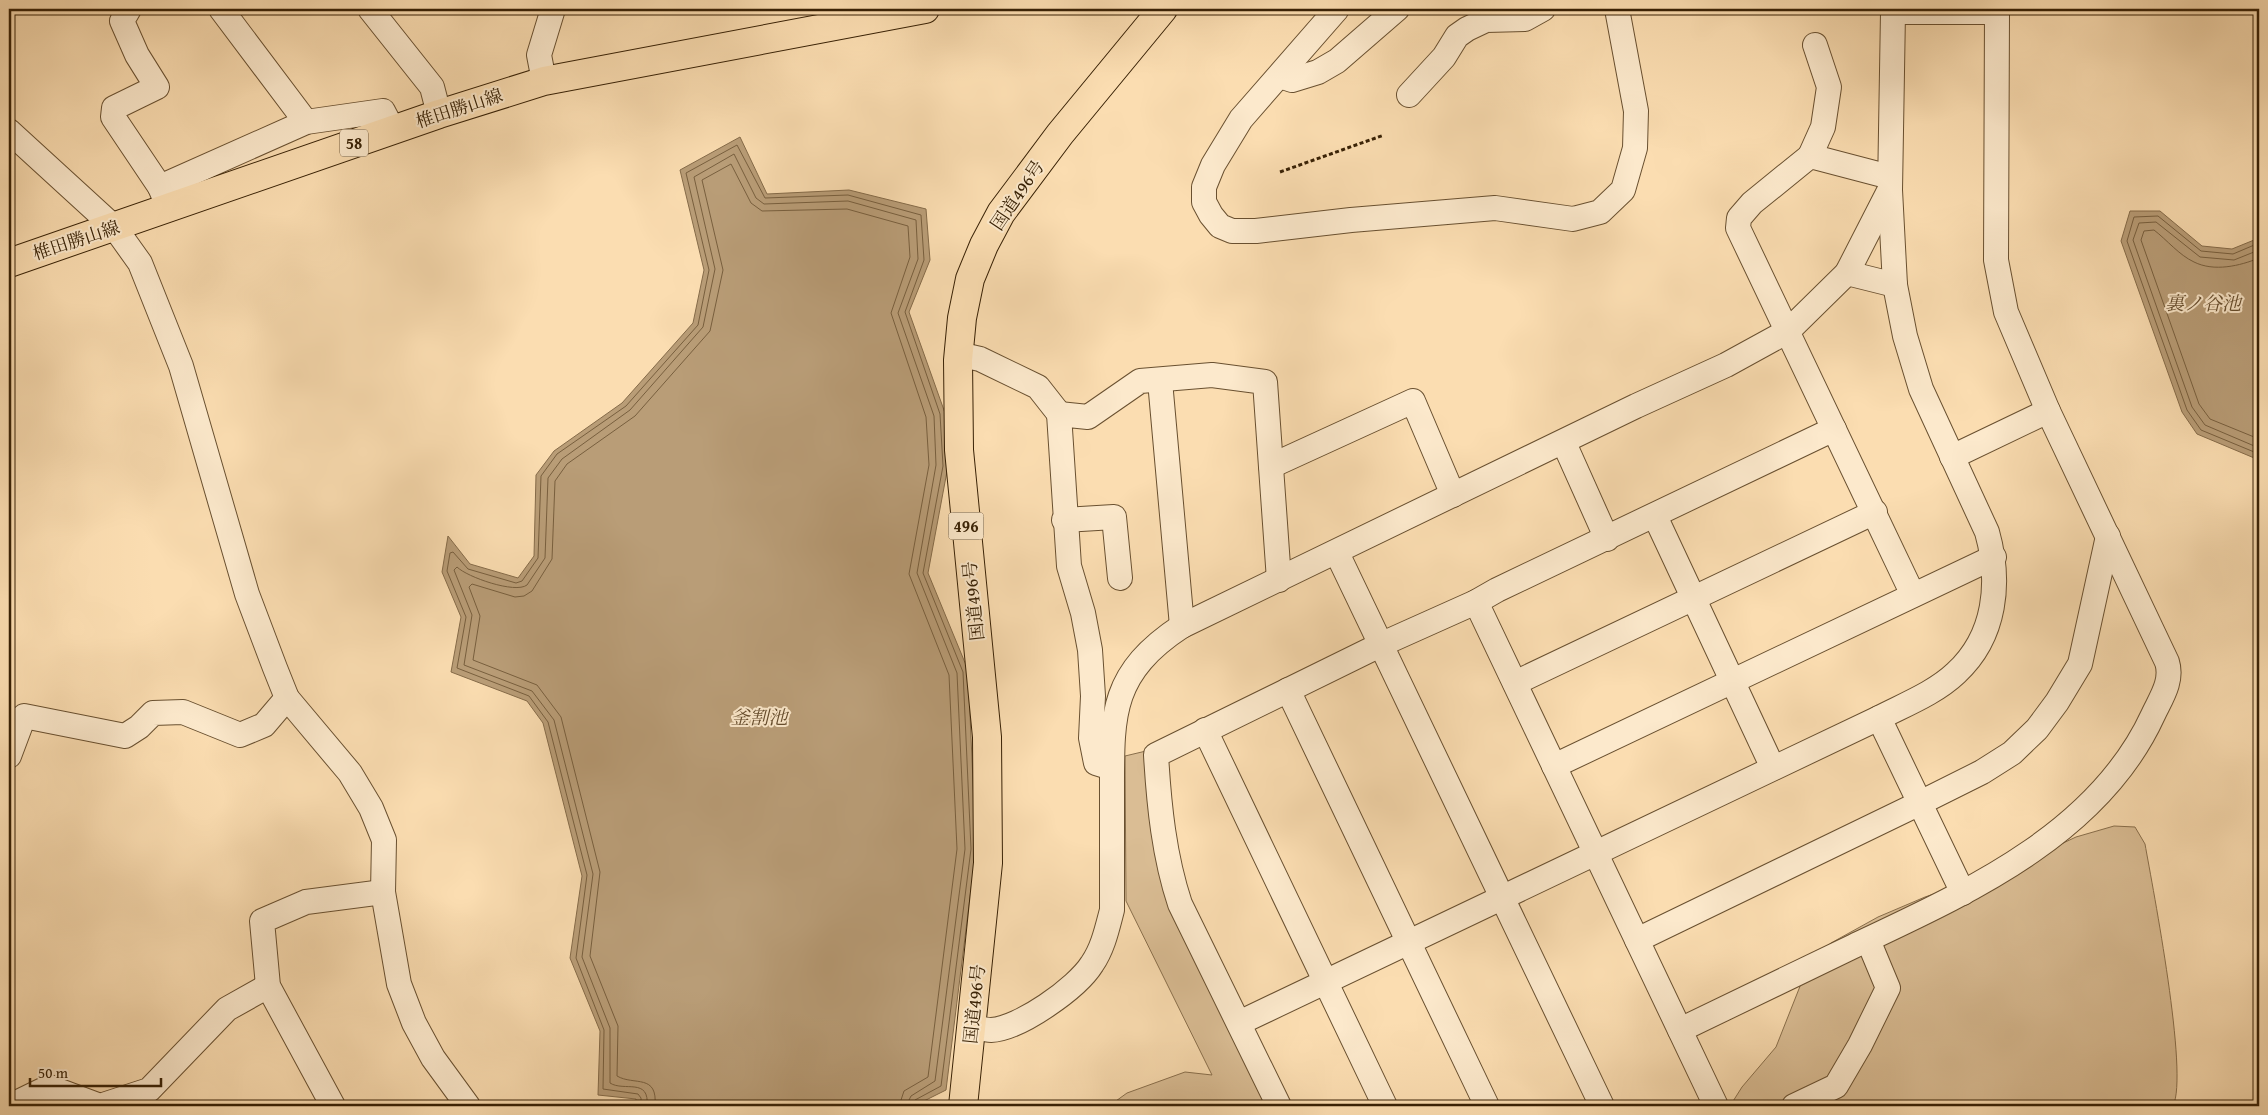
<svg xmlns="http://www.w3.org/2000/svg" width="2268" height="1115" font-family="'Gentium Book Plus','Noto Serif JP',serif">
	<rect width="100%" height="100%" fill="#fbddb1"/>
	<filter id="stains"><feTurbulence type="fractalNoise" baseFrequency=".004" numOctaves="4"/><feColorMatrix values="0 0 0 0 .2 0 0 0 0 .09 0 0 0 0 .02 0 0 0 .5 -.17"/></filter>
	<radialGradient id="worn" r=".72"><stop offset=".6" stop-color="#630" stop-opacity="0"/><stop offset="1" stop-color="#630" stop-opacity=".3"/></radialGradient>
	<!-- green -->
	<g fill="#dabd94" stroke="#896f4c">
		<path d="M1146,751L1165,881L1269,1106H1109L1127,1093L1185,1072L1212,1075L1126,901L1125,756Z"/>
		<path d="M2114,826L2135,827L2145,844C2153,889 2189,1074 2173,1106H2025L2011,1101L1994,1106H1730L1742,1087L1776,1047L1810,961L1831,943L1878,917L1925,897L2012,867L2076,837Z"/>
	</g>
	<!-- water -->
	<g fill="#b99d77" stroke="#856b49">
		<path d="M740,137L767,194L849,190L926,209L930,260L909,312L945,413L948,466L928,573L968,670L976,849L946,1090L914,1106H636V1099L598,1095L600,1031L570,958L582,876L543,723L527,701L451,672L461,617L442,572L448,536L470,564L518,578L534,556L536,475L554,451L622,403L693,323L704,270L680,170Z"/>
		<path d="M2130,211H2160L2202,246L2232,249L2259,238V460L2197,434L2182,412L2121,241Z"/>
	</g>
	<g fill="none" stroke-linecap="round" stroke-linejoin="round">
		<!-- shore -->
		<g stroke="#785f3e" stroke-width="1">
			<path d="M2259,243L2233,254L2201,251L2158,216L2134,217L2127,241L2187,410L2201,430L2259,454"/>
			<path d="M2259,250L2234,260L2200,257L2156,222L2139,223L2133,240L2192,407L2205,425L2259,448"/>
			<path d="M2259,258C2240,266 2214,272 2194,262C2179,255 2167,240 2154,230L2144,231L2141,240L2199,404L2210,419L2259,439"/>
			<path d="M641,1106V1098L638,1094L603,1089L604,1030L576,958L587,875L548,722L529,696L457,668L466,617L447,571L450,553L453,552L468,569L516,583L522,581L538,558L541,476L557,454L626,406L698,325L709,270L686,173L737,145L765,198L848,195L921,215L924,260L905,312L940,414L943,466L923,573L963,672L971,849L941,1086L915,1100L913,1106"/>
			<path d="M647,1106C650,1077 624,1092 610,1083V1028L582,957L593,874L554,720L532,691L464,665L472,615L454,570L457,567C467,577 515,594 527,585L545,558L548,478L562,459L630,410L703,327L715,269L694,177L734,154L756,198L764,204L848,201L916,220L918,259L898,313L934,416L936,465L917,573L957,673L965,849L935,1081L911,1096L906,1106"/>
			<path d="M655,1106C658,1073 634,1086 617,1076L618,1026L590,956L600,872L561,717L537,685L473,660L480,616L469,587L472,584L515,597L524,596L532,591L552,559L555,481L567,464L635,416L710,331L723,270L702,180L731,164L751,203L762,211L847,209L908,226L910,257L891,313L926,417L929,465L909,574L949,675L957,849L928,1077L904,1091L899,1106"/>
		</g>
		<defs>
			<g id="minor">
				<path d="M129,9L122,21L137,55L157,87L114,108L113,117L160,187"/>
				<path d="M221,9L306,122"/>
				<path d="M370,9L432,87L439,114"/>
				<path d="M1337,9L1241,119L1213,165L1204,187V202L1211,215L1220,226L1232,231H1256L1351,220L1495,208L1573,219L1600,212L1623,190L1635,148L1636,111L1617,9"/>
				<path d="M1280,76L1292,80L1318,72L1337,61L1397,9"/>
				<path d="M544,81L539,55L553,9"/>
				<path d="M1409,95L1444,57L1457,36L1467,29L1486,20L1525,19L1543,9"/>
				<path d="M9,131L115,228L140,263L181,366L247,594L275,668L287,698L350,773L371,808L384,840L383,892L399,984L414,1023L433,1058L468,1106"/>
				<path d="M1810,156L1823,127L1829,87L1815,45"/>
				<path d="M1890,177L1810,156L1752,203L1739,218L1738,228L1913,595"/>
				<path d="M169,209L160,187L306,122L383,111L393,130"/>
				<path d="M1847,273L1895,285"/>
				<path d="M958,354L980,359L1038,387L1060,415"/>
				<path d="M1160,381L1182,626"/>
				<path d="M1564,443L1607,539"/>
				<path d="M1952,457L2048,411"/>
				<path d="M1271,466L1413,401L1453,495"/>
				<path d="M1655,516L1773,768"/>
				<path d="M1064,520L1114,517L1120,578"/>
				<path d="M1337,553L1602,1106"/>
				<path d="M1476,602L1716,1106"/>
				<path d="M1515,683L1875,512"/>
				<path d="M1288,690L1487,1106"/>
				<path d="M1879,718L1963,893"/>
				<path d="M1205,730L1385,1106"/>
				<path d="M9,756L24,716L125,736L139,727L153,713L183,712L240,735L264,725L287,698"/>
				<path d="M1554,766L1994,557"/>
				<path d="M1112,768L1096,763L1091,738L1093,696L1090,650L1083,613L1069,566L1059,414L1088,417L1140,381L1212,375L1265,382L1279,580"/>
				<path d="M1637,940L1920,803L1982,772L2012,753L2037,729L2057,702L2080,664L2108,536"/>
				<path d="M1239,1023L1879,718C1904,705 1935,693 1956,673C1996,636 2001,582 1987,532L1921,389L1905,336L1895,285L1890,190L1893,12H1997L1996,260L2006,312L2048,411L2167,662C2173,681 2161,698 2153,715C2098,835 1966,893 1854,946C1796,974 1738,1002 1680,1030"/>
				<path d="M972,1027C978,1028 985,1030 991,1030C1019,1029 1077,988 1092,964C1103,948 1107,929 1112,910C1112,872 1112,834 1112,795C1112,716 1109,674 1182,626L1636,406L1726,365L1788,331L1847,273L1889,191"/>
				<path d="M10,1106L49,1087L100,1106L149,1090L227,1009L268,986"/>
				<path d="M333,1106L268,986L262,921L306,902L383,892"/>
				<path d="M1279,1106L1180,904C1164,856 1159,805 1156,755L1380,645L1476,602L1497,590L1834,429"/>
				<path d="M1794,1106L1836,1086L1860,1045L1888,988L1868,940"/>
			</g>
			<path id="major" d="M9,263L439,114L544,81L925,9"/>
			<path id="highway" d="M963,1106L988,863L987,737L959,450L958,360L962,318L970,279L984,245L1001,213L1060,134L1163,9"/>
		</defs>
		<!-- minor casing -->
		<use href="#minor" stroke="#695030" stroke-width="26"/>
		<!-- major casing -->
		<use href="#major" stroke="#382105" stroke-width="30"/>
		<!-- highway casing -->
		<use href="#highway" stroke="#382105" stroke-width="30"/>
		<!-- path -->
		<path stroke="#382105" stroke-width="3" stroke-dasharray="4 2.5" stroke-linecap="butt" d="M1280,172L1384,135"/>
		<!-- minor -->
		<use href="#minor" stroke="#fce9cc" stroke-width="24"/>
		<!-- major -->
		<use href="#major" stroke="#fbddb1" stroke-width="28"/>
		<!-- highway -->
		<use href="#highway" stroke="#fbddb1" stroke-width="28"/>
	</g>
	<g text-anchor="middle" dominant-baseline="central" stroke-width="4" stroke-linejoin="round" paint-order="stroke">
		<!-- shield labels -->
		<g fill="#fce9cc" stroke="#735d41" stroke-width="1">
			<rect x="340" y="129.5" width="28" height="27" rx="4"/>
			<rect x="948.5" y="512.5" width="35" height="27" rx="4"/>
		</g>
		<g font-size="16" font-weight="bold" fill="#382105">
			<text x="354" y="143">58</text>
			<text x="966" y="526">496</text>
		</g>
		<!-- street labels -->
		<g font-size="18" fill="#382105" stroke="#fce9cc">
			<text transform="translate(459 108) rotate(-18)">椎田勝山線</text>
			<text transform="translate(1017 195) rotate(-56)">国道496号</text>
			<text transform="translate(76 240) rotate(-18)">椎田勝山線</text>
			<text transform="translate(973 601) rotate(-96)">国道496号</text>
			<text transform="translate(974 1004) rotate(-84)">国道496号</text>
		</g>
		<!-- water labels -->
		<g font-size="19" font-style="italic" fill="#654c2d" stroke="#fce9cc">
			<text x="2203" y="303">裏ノ谷池</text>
			<text x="759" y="717">釜割池</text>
		</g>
	</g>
	<!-- margin -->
	<rect width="2268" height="1115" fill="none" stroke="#fbddb1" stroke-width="30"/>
	<rect x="10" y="10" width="2248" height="1095" fill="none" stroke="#382105" stroke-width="2.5"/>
	<rect x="15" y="15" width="2238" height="1085" fill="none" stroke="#382105"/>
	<!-- scale -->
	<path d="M30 1078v8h131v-8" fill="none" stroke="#382105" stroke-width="2.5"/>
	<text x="38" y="1078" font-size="15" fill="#382105" stroke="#fce9cc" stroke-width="4" paint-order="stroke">50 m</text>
	<rect width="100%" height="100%" filter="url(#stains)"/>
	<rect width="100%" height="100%" fill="url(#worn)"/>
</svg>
